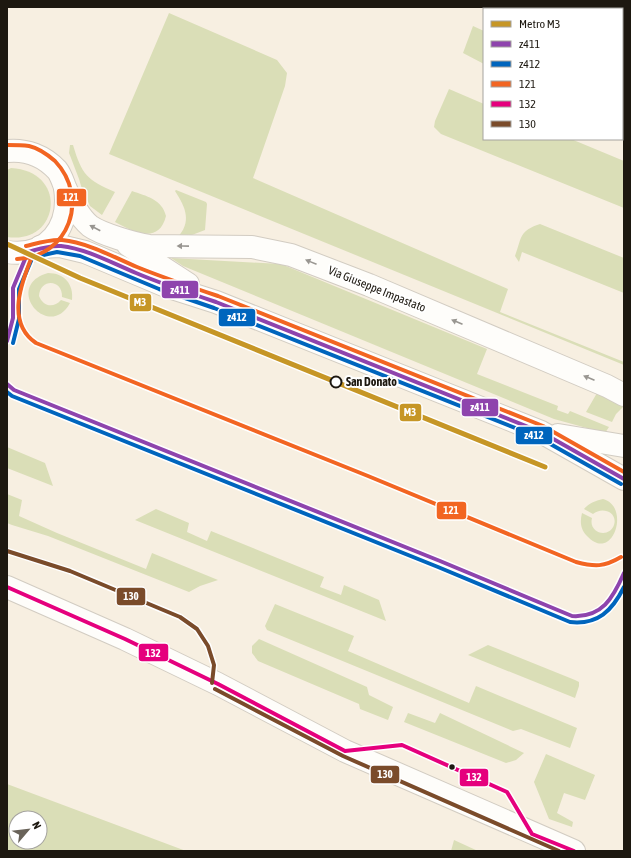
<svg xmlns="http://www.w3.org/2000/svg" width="631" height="858" font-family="'Asap Condensed',sans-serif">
	<rect width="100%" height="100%" fill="#f7efe1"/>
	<!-- green -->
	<g fill="#dadeb7" fill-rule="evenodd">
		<path d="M169,13L277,60L287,73L285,86L253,178L508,289L500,312L624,362V365L109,154Z"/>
		<path d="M473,26L484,31V64L463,53Z"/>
		<path d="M622,85L624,86V129L622,128Z"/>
		<path d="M449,89L484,104V139H571L624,161V208L441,134L434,127L435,121Z"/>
		<path d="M70,145H73C82,175 87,180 115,192L102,215L90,206L82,189L79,179L71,158L69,153Z"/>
		<path d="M11,168C69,171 60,245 7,237V170Z"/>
		<path d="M176,190L206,202L207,204L205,230L179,240L177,238C192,222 186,208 175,191Z"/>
		<path d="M132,191C146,196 162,199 166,216C159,245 133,232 115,222Z"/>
		<path d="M540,224L624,258V293L522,252L519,262L515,256C522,237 519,231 540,224Z"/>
		<path d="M171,258L281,264L487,349L477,374L558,406L557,410L568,414L570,411L609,427L605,433L554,419L183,266Z"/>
		<path d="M48,273C64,273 74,284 72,300L62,297C63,279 40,278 39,296C43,306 53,309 61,300L70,303C49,342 2,286 48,273Z"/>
		<path d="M597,393L623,407L616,414L612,422L586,412Z"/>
		<path d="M7,447L45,463L53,486L7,468Z"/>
		<path d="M7,494L22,500L19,516L57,533L146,569L152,553L218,580L200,586L189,592L48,536L12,525L7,523Z"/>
		<path d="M603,499C631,506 613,564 587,536C580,529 580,521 582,513L592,518C588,533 609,539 614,525C618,512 602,506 593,514L584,509C589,503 595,501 603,499Z"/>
		<path d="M156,509L189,523L187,532L207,541L211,531L324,577L320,587L341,595L344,585L379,600L386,621L135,520Z"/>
		<path d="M275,604L354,636L348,651L469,703L476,686L577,728L570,748L521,729L513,731L267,630L265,626Z"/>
		<path d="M259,639L367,687L369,695L393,707L388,720L360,709L359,704L258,661L252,653V646Z"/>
		<path d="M488,645L575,680L579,682V686L575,698L468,655Z"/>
		<path d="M408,713L435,723L440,713L524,753L516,760L506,763L404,722Z"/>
		<path d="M546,754L595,775L585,800L564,793L557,813L573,822L572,827L549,819L534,782Z"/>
		<path d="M7,784L186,851H7ZM16,818H40V842H16Z"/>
		<path d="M454,840L478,851H451Z"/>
	</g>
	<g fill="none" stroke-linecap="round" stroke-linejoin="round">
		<defs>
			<g id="minor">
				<path d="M7,151C26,149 44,156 57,170C61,175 63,182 65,187C71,201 78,216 90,226C101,234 135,244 149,246L252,247L291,255L369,285L607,386L624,395"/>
				<path d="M128,245L188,284"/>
				<path d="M40,247L60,246L85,252L166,286L216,302L541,432L624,479"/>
				<path d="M7,252C48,258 71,227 65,188"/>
				<path d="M558,435L624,446"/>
				<path d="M7,587L125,639L218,684L345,751L574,851"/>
			</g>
		</defs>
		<!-- minor casing -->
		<use href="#minor" stroke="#d2ccc2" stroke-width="24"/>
		<!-- minor -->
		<use href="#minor" stroke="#fefdfa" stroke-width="22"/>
		<defs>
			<g id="bus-1">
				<path d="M28,252C39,249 50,245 61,246C87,249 112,263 136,273C162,284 189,293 216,302L541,432L624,479"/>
				<path d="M7,341L13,318V288L28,252"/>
				<path d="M7,384L14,390L440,561L572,616C602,618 613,598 624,573"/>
			</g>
			<g id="bus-2">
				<path d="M30,258L57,252L80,256L159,289L214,308L538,437L621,484"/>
				<path d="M13,343L19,319V289L34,254"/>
				<path d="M7,392L12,396L438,567L570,622C598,625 612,611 624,587"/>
			</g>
			<g id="bus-3">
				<path d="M7,145C14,145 22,145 29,146C38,148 48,155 55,161C90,198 69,257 17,259"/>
				<path d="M26,246C38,243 50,239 62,240C89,243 113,257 137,267C164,278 191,287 218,296L543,426L624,472"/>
				<path d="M33,254C22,281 5,322 36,343L368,476L576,562C595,567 604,567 621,557"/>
			</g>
			<path id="bus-4" d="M7,587L125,639L218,684L345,751L402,745L507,792L532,834L574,851"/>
			<g id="bus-5">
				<path d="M7,551L70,571L180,617L197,629L208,646L214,665L212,683"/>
				<path d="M215,689L343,756L559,851"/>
			</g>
		</defs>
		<!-- bus-1 casing -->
		<use href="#bus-1" stroke="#fff" stroke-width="7"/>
		<!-- bus-2 casing -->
		<use href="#bus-2" stroke="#fff" stroke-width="7"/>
		<!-- bus-3 casing -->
		<use href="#bus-3" stroke="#fff" stroke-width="7"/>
		<!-- bus-4 casing -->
		<use href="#bus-4" stroke="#fff" stroke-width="7"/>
		<!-- bus-5 casing -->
		<use href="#bus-5" stroke="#fff" stroke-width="7"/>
		<!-- bus-1 -->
		<use href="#bus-1" stroke="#8e44ad" stroke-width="4"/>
		<!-- bus-2 -->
		<use href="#bus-2" stroke="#0065bd" stroke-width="4"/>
		<!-- bus-3 -->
		<use href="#bus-3" stroke="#f26522" stroke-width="4"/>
		<!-- bus-4 -->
		<use href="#bus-4" stroke="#e5007d" stroke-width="4"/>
		<!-- bus-5 -->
		<use href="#bus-5" stroke="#7a4b2a" stroke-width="4"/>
		<defs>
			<path id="metro-1" d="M7,244L80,278L545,467"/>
		</defs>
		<!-- metro-1 casing -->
		<use href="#metro-1" stroke="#fff" stroke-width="8"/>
		<!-- metro-1 -->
		<use href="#metro-1" stroke="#c69626" stroke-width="5"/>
	</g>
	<!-- one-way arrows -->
	<defs><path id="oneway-solid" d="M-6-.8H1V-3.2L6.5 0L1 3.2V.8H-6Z"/></defs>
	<g fill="#999691">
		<use href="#oneway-solid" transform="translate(95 228) rotate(-152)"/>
		<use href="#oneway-solid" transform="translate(183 246) rotate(-179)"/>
		<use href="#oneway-solid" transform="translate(311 262) rotate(-158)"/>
		<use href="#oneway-solid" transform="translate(457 322) rotate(-157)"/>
		<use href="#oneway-solid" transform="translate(589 378) rotate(-157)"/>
	</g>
	<!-- markers -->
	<circle fill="#fff" stroke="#1d1810" stroke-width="2" cx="336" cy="382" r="5.5"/>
	<circle fill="#1d1810" stroke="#fff" stroke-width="1.5" cx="452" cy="767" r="3.5"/>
	<g text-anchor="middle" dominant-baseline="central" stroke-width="4" stroke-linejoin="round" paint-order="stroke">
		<!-- street labels -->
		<g font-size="12" fill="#1d1810" stroke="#fff">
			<text transform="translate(377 289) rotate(22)">Via Giuseppe Impastato</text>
		</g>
		<!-- stop labels -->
		<g font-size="12" font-weight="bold" fill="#1d1810" stroke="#fff" text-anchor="start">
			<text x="346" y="382">San Donato</text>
		</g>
	</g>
	<g stroke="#fff" stroke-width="1.5">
		<rect x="56" y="188" width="31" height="19" rx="4" fill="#f26522"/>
		<rect x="161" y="280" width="38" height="19" rx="4" fill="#8e44ad"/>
		<rect x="129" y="293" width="23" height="19" rx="4" fill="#c69626"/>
		<rect x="218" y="308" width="38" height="19" rx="4" fill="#0065bd"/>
		<rect x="461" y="398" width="38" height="19" rx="4" fill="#8e44ad"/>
		<rect x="399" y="403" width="23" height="19" rx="4" fill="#c69626"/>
		<rect x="515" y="426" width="38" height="19" rx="4" fill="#0065bd"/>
		<rect x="436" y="501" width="31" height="19" rx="4" fill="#f26522"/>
		<rect x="116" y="587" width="30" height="19" rx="4" fill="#7a4b2a"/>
		<rect x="138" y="643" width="31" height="19" rx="4" fill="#e5007d"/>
		<rect x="370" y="765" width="30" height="19" rx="4" fill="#7a4b2a"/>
		<rect x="459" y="768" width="30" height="19" rx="4" fill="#e5007d"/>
	</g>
	<g font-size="11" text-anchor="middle" font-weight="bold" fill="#fff">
		<text x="71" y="201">121</text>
		<text x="180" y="294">z411</text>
		<text x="140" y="306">M3</text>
		<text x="237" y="321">z412</text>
		<text x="480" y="411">z411</text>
		<text x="410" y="416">M3</text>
		<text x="534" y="439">z412</text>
		<text x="451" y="514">121</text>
		<text x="131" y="600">130</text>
		<text x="153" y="657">132</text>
		<text x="385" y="778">130</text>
		<text x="474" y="781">132</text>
	</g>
	<!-- border -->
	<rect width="631" height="858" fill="none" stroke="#1d1810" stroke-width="16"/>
	<!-- legend -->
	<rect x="483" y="8" width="140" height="132" fill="#ffffff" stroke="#a5a39f"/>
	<rect x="491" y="21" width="20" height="6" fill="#c69626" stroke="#a5a39f"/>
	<text x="519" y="28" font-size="12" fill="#1d1810">Metro M3</text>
	<rect x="491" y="41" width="20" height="6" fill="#8e44ad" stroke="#a5a39f"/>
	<text x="519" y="48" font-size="12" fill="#1d1810">z411</text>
	<rect x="491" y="61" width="20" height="6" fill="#0065bd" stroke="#a5a39f"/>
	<text x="519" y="68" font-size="12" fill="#1d1810">z412</text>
	<rect x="491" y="81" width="20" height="6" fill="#f26522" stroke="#a5a39f"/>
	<text x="519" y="88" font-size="12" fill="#1d1810">121</text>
	<rect x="491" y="101" width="20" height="6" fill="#e5007d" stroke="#a5a39f"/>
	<text x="519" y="108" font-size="12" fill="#1d1810">132</text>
	<rect x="491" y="121" width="20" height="6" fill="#7a4b2a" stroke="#a5a39f"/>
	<text x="519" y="128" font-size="12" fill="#1d1810">130</text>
	<!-- north arrow -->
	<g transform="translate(28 830) rotate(62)"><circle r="19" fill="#ffffff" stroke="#a5a39f"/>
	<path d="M0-3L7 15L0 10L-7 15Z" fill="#696359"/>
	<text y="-6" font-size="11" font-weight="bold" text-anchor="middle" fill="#1d1810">N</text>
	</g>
</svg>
